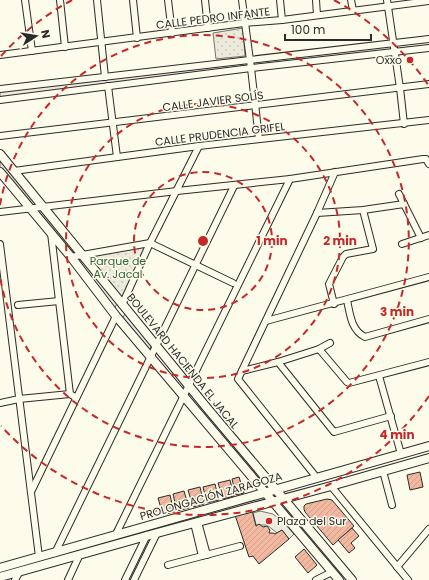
<svg xmlns="http://www.w3.org/2000/svg" width="429" height="580" font-family="Poppins,sans-serif">
	<defs>
		<pattern id="park-dots" width="8" height="8" patternUnits="userSpaceOnUse"><rect width="8" height="8" fill="#ecebdb"/><path d="M2 2h.1M6 6h.1" fill="none" stroke="#cbcabc" stroke-width="1.8" stroke-linecap="round"/></pattern>
		<pattern id="building-hatch" width="6" height="6" patternUnits="userSpaceOnUse"><rect width="6" height="6" fill="#f2b8a0"/><path d="M-1 1l2-2M0 6l6-6M5 7l2-2" fill="none" stroke="#d09e8a"/></pattern>
	</defs>
	<rect width="100%" height="100%" fill="#fdfbea"/>
	<!-- green -->
	<g fill="#ecebdb" stroke="#74746e">
		<path d="M392,45L393,51L253,66L252,60Z"/>
		<path d="M248,60L249,66L0,98V90Z"/>
		<path d="M0,159L39,206H32L0,168Z"/>
		<path d="M42,208L117,303L114,310L31,209Z"/>
		<path d="M125,314L152,344L149,351L122,319Z"/>
		<path d="M191,392L270,487L264,489L187,397Z"/>
		<path d="M264,492L272,502L0,577V568Z"/>
		<path d="M282,500L349,580H341L276,502Z"/>
	</g>
	<!-- park -->
	<g fill="url(#park-dots)" stroke="#74746e">
		<path d="M243,28L245,56L216,59L213,33Z"/>
		<path d="M147,246L122,299L85,255Z"/>
	</g>
	<!-- parking -->
	<path fill="#eceadb" stroke="#74746e" d="M260,511L273,514L283,522L294,534L289,539L282,530L277,533L267,525H256L253,513Z"/>
	<!-- building -->
	<g fill="url(#building-hatch)" stroke="#2b2b2b">
		<path d="M420,472L423,487L410,490L407,475Z"/>
		<path d="M239,477L244,493L236,495L232,479Z"/>
		<path d="M230,480L234,496L223,499L218,483Z"/>
		<path d="M215,484L219,500L207,503L203,487Z"/>
		<path d="M200,487L204,504L193,507L188,490Z"/>
		<path d="M184,491L189,508L177,511L173,494Z"/>
		<path d="M170,495L174,512L163,515L158,498Z"/>
		<path d="M327,499L332,500L354,526L333,545L305,512L304,509V506L306,504Z"/>
		<path d="M252,510L256,526L259,524L263,527L267,526L270,530L269,533H273L275,534L282,530L289,539L259,564L253,556L249,557L235,515Z"/>
		<path d="M352,528L359,536L351,543L355,548L349,553L338,540Z"/>
		<path d="M304,549L317,565L308,573L295,557Z"/>
	</g>
	<g fill="none" stroke-linecap="round" stroke-linejoin="round">
		<defs>
			<g id="minor">
				<path d="M25,0L32,51"/>
				<path d="M60,0L65,47"/>
				<path d="M97,0L105,77"/>
				<path d="M133,0L137,38"/>
				<path d="M168,0L172,33"/>
				<path d="M205,0L208,28"/>
				<path d="M242,0L251,68L259,139"/>
				<path d="M280,0L282,20"/>
				<path d="M316,0L317,15"/>
				<path d="M351,0L353,10"/>
				<path d="M387,0L400,88L404,124"/>
				<path d="M0,55L244,23L282,20L429,1"/>
				<path d="M108,86L117,157"/>
				<path d="M0,89L429,39"/>
				<path d="M0,100L251,68L429,48"/>
				<path d="M0,136L429,84"/>
				<path d="M14,171L199,146L429,120"/>
				<path d="M399,194L421,238"/>
				<path d="M0,212L177,191L290,179L423,159H426L429,164"/>
				<path d="M317,213L363,210L404,204"/>
				<path d="M51,233L70,394L75,397"/>
				<path d="M0,244L39,557"/>
				<path d="M402,244L429,235"/>
				<path d="M71,257L150,243L233,283"/>
				<path d="M347,300C350,314 351,330 365,337L429,319"/>
				<path d="M334,304L329,284L343,257L346,254L373,249L363,210"/>
				<path d="M18,305L59,301"/>
				<path d="M122,305L150,243L199,146"/>
				<path d="M266,321L429,277"/>
				<path d="M319,349L330,343"/>
				<path d="M278,362L334,432L391,416"/>
				<path d="M242,371L278,362L319,349L347,382L349,383L429,362"/>
				<path d="M379,376L401,454"/>
				<path d="M0,403L19,399L70,394"/>
				<path d="M383,471L392,505"/>
				<path d="M317,478L238,379L317,213L335,172"/>
				<path d="M331,486L408,580"/>
				<path d="M31,492L116,316"/>
				<path d="M198,522L207,555"/>
				<path d="M194,523L202,556"/>
				<path d="M115,536L290,179"/>
				<path d="M55,553L234,186"/>
				<path d="M168,565L240,546"/>
				<path d="M397,567L429,529"/>
				<path d="M15,580L20,571"/>
				<path d="M68,580L80,554"/>
				<path d="M125,580L147,535"/>
				<path d="M134,580L157,533"/>
				<path d="M316,580L332,572"/>
			</g>
			<g id="major">
				<path d="M0,154L207,408L352,580"/>
				<path d="M0,172L71,257L116,316L339,580"/>
				<path d="M0,568L429,446"/>
				<path d="M0,577L157,533L331,486L429,458"/>
			</g>
		</defs>
		<!-- minor casing -->
		<use href="#minor" stroke="#2b2b2b" stroke-width="8"/>
		<!-- major casing -->
		<use href="#major" stroke="#2b2b2b" stroke-width="10"/>
		<!-- minor -->
		<use href="#minor" stroke="#fdfbea" stroke-width="6"/>
		<!-- major -->
		<use href="#major" stroke="#fdfbea" stroke-width="8"/>
	</g>
	<!-- distance rings -->
	<g fill="none" stroke="#c62828" stroke-width="2" stroke-dasharray="7 5">
		<circle cx="203" cy="241" r="69"/>
		<circle cx="203" cy="241" r="137"/>
		<path d="M0 205A206 206 0 1 1 0 277"/>
		<path d="M429 396A274 274 0 0 1 1 426M1 56A274 274 0 0 1 72 0M334 0A274 274 0 0 1 429 86"/>
	</g>
	<!-- markers -->
	<g fill="#c62828" stroke="#fdfbea" stroke-width="1.5">
		<circle cx="410" cy="60" r="4"/>
		<circle cx="269" cy="521" r="4"/>
	</g>
	<g text-anchor="middle" dominant-baseline="central" stroke-width="3" stroke-linejoin="round" paint-order="stroke">
		<!-- street labels -->
		<g font-size="11" fill="#2b2b2b" stroke="#fdfbea">
			<text transform="translate(213 18) rotate(-7)">CALLE PEDRO INFANTE</text>
			<text transform="translate(213 101) rotate(-7)">CALLE JAVIER SOLÍS</text>
			<text transform="translate(220 134) rotate(-7)">CALLE PRUDENCIA GRIFEL</text>
			<text transform="translate(183 361) rotate(51)">BOULEVARD HACIENDA EL JACAL</text>
			<text transform="translate(211 496) rotate(-16)">PROLONGACIÓN ZARAGOZA</text>
		</g>
		<!-- poi labels -->
		<g font-size="11" fill="#2b2b2b" stroke="#fdfbea" text-anchor="end">
			<text x="402" y="60">Oxxo</text>
			<text x="277" y="521" text-anchor="start">Plaza del Sur</text>
		</g>
		<!-- park labels -->
		<g font-size="11" fill="#34623c" stroke="#fdfbea">
			<text x="118" y="261">Parque de<tspan x="118" dy="13">Av. Jacal</tspan></text>
		</g>
	</g>
	<circle cx="203" cy="241" r="6" fill="#c62828" stroke="#fdfbea" stroke-width="2"/>
	<g font-size="12" text-anchor="middle" font-weight="bold" fill="#c62828" stroke="#fdfbea" stroke-width="3" stroke-linejoin="round" paint-order="stroke">
		<text x="272" y="245">1 min</text>
		<text x="340" y="245">2 min</text>
		<text x="397" y="316">3 min</text>
		<text x="397" y="439">4 min</text>
	</g>
	<!-- north arrow -->
	<g transform="translate(36 36) rotate(78)" stroke="#fdfbea" stroke-width="3" paint-order="stroke">
	<path d="M0-3L7 15L0 10L-7 15Z" fill="#2b2b2b"/>
	<text y="-6" font-size="11" font-weight="bold" text-anchor="middle" fill="#2b2b2b">N</text>
	</g>
	<!-- scale -->
	<path d="M285 34v6h86v-6" fill="none" stroke="#2b2b2b" stroke-width="2"/>
	<text x="291" y="34" font-size="12" fill="#2b2b2b" stroke="#fdfbea" stroke-width="3" paint-order="stroke">100 m</text>
</svg>
